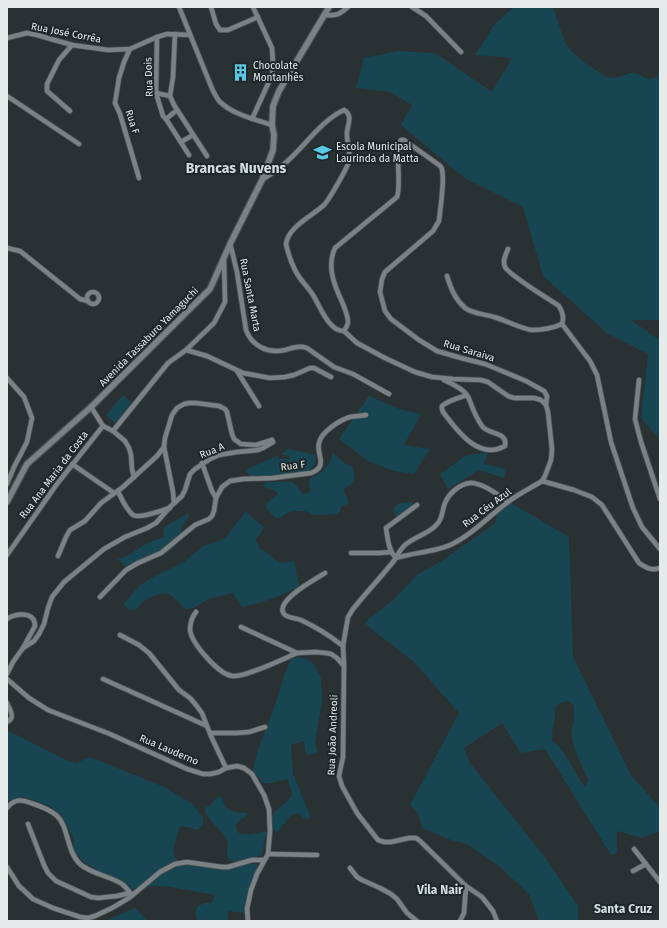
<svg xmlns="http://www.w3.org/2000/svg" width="667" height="928" font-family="'Fira Sans',sans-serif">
	<rect width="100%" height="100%" fill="#2a3133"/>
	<!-- green -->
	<g fill="#174652" fill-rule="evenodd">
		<path d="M514,7H552L555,13L563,37L566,44L571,51L585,63L606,77L615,78L631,73L639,74L647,79L655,78L660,72V320H631L658,339L660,334V440L641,418L648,354L607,333L543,276L523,207L466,179L401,125L412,105L390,92L356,88L364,58L398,51L435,53L492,92L512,58L475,55L495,24Z"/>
		<path d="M123,395L132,403L115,423L106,415Z"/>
		<path d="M369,396L399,409L421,414L404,445L430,449L414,474L394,471L368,461L339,439Z"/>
		<path d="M288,449L316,455L315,464L308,471L256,481L245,470L277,456L278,459H290V456L281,454Z"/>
		<path d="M333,452C338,459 345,464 353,467C355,481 356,482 344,489C344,495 348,498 349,503L341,507L340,511L338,514L316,515H312L308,512L304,511H295L287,513L280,518H275L267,509L266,505C269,500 275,498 278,493C274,489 268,489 263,486L265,482C271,483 289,481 292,482C297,484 299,491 304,494L308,493L311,490L309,483L310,478C324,473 329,466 333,452Z"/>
		<path d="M488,452L484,464L506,469L504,478L479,470L448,489L440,474L465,456Z"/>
		<path d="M412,502L414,510L399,523L393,510C399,501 403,503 412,502Z"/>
		<path d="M511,503L569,537L573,657L632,777L660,807V831L642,838L617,831V853L611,855L545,749L521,753L502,723L464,748L470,763L547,860L578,906V921H539L529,894L500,867L467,844L451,840L422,828L418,813L410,805L459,713L415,663L364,623L394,599L418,574L440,562L490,527L496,522L497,514ZM568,701L574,706V722L571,733L575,750L588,780L585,787C573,772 568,752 552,740C551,729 556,719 555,708L560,703Z"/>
		<path d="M246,511L251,517L264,527L256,540L259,548L266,552L279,563L294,561L299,586C280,597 263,602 242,607L233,593L208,599L194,608L185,609L173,597L166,593C152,596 146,597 137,609L128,610L124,603L140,585L155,576L184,562L203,546L219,541L226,537Z"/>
		<path d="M189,513L188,518L181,527L182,531L188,533C180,537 176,548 167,553C155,560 140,562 129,572L124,565L118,559L130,555L136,550L147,543L164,537L163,529L166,526Z"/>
		<path d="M299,657L307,659L314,664L321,678L322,702L315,743L318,753L306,755L304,741L291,745L293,774L311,818L304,819L299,813L291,815L277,833L271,827V818L275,811L287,802L292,795L288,779L271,783H263L253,770L257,753L277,699L284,675L291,659Z"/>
		<path d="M9,731L68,761L76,763L90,757L162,786L193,804L203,818V826L196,830L188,827L180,826L173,850L175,858L184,864L221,870L230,869L247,864H257V871L245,913L228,911V921H198L195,915L197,907L204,903H212L215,895L164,886H155L130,890L83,861L73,849V836L61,815L51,807L34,800L23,797L7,801V736Z"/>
		<path d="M218,796L222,798C227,813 234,812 248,813C245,819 239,819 236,824C236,826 236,829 237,830C240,839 259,832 267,831L264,843L262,855C255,857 227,869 227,854C227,848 229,844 226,838C220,828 209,822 205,811L206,807L210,806Z"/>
		<path d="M135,908L148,921H105Z"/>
	</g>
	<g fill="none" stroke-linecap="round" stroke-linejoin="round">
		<defs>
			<g id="minor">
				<path d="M179,7L213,91C215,94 217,99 220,102C234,115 254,119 272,125"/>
				<path d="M211,7L216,24L220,30H228L258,17"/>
				<path d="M412,7L426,16L461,52"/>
				<path d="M324,15C336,16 339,15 348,7"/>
				<path d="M175,34L173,77L170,96L174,105L207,156"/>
				<path d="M157,37L156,93L163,116L166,119L189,155"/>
				<path d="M7,38L27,33L37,35L72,45L108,50L130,49L157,37L167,34L190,35"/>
				<path d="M130,49L124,62L119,78L115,103L120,114L139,178"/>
				<path d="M156,93L170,96"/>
				<path d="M7,96L79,144"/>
				<path d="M70,111L47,91V84L59,60L72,45"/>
				<path d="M166,119L177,110"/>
				<path d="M252,119L272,75L273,63L272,48L253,7"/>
				<path d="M181,142L193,135"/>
				<path d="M262,180C269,175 277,171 283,165C303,149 320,121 344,110C353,115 348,124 347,132C346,141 351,151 349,160C349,166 328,201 324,205C312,216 288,227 286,244C288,253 291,262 295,270C299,279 308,287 313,295C320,306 329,332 344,331L357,343L385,358L415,372L432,377L453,379L481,380L488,382L508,396L514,398H534L541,400L546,405L548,412L552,449L551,460L545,476L542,481C531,488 518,494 508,502C490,515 475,532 456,542C439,552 415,552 396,558"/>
				<path d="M230,243L237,272L246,330C252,346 268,354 285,350C292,348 299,345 307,348L334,367L353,374L389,394"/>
				<path d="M7,248L20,251L80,299L88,301"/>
				<path d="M508,249C506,254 502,261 505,267C509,275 549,299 559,306C563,313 564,317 562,324"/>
				<path d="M447,276C451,289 455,299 465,308C473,314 485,314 494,317C505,320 522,329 532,330C542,330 553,328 562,324"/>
				<circle cx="93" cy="298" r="6"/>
				<path d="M562,324L590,361L597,375L611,442L633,508L642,527L660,549"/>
				<path d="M344,331C346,328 348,325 348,322C348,316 345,310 343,304C335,287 326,267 335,248L397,197C402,183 394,149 401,140H404L439,165C441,167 442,167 442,170C445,180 440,210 439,221L433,231L385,272L382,279L380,292L385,311L391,319L419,340L437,351L461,358L485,364L526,381L544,391L547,396L546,405"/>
				<path d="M186,350L207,356L243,373L270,378L285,377L294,375L310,368H314L331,377"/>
				<path d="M237,371L259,406"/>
				<path d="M7,378L24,397L32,418L27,442L14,467L7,484"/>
				<path d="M444,380C452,384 462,388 467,395C469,398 470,401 471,404C474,412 477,419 482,426C488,435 508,431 505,446C478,461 457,430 443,412L442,409V406C449,400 459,398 467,395"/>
				<path d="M639,380L635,419L641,442L660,499"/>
				<path d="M91,407L103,426L113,431L125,441L129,448L131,455L132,469L134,477"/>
				<path d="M113,431L168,363L186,350L214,323L225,302L224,259"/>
				<path d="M202,463L212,491L216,498"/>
				<path d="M72,464L114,493"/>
				<path d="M542,481L574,490L592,497L602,505L639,563C647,568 651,571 660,568"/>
				<path d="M118,491C121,498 127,510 133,515C140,519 162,510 170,508"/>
				<path d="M174,503L173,492L164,447L165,438L172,415L177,408L184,404L189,403H196L219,406L225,409L227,412L229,421L232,434L234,439L241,444L256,445L272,440"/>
				<path d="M351,553H379L391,552"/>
				<path d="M7,555L57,484L103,426"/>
				<path d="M58,556L66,537L70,530L85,521L101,503L123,487L157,456L164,447"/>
				<path d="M396,558C388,550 388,539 386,528L417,505"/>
				<path d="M325,573C316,579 274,601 284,614C287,618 296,618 301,620C318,628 329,635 343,646"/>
				<path d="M100,597L126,570L138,563L161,553L195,525L209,519L212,516L214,511L216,498L222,487L230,481L243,479L273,478L311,473C329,466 316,455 319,443C321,432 340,420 350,417C355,416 361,416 366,415"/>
				<path d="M196,612C192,617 190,623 190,630C192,644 219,675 233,676C246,677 283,659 297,653"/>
				<path d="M7,619C16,613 35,611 35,626L23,648L13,662L7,674"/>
				<path d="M241,627L297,653L315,652L326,653L331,654L337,658L344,666"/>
				<path d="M120,635L139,645L149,653L179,690L190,698L196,705L202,713L207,726"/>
				<path d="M23,648L34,641L39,634L44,624L48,608L52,597L64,582L104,549L125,537L147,528L156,523L170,507L182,496L185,490L190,474L195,469L210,459L219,455L237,452L258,450L263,448L273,442L272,440"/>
				<path d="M7,679L29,698L48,710L110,734L187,769L203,774H210L219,772L226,768L237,766L244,768L252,774L264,795L269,809L270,831L268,854L257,874L251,890L247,909L248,921"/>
				<path d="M103,679L207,726L211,736L226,768"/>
				<path d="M7,703C10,710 16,718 7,722"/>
				<path d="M210,733H236L249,732L265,727"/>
				<path d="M7,808C14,799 21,799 31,803C40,806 49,809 56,815C69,826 66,851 80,864C91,874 110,876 122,884C126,887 129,892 132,895"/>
				<path d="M28,824L44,865L48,873L56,881L91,897L98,898L117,896L130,893"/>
				<path d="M634,849L660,882"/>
				<path d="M268,854L317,855"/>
				<path d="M7,867L19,886L33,899L53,908L80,917L88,918L95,916L112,908L129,898L160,872L175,864L187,862L222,867H228L252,860H264"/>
				<path d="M350,868L357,877L362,880L380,888L391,894L397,899L407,913L417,921"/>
				<path d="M633,871L646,864"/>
				<path d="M460,921L464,913L466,886"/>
				<path d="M497,921L493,911L482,897L466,886L420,841L416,838H409L391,842H384L378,840L357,813L342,786L339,776L343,757L344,666L343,646L344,640L348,617L353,609C366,593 380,578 393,562C397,557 400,549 405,545C415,536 430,534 438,523C443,517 442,510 445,503C449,493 460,484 470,483C481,482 499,495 508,502"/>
			</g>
			<path id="tertiary" d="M7,502L27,464L91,407L210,289L231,242L262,180L273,150L274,135L272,125L273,106L279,91L329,7"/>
		</defs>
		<!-- minor casing -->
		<use href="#minor" stroke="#4a4f51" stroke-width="6"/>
		<!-- tertiary casing -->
		<use href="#tertiary" stroke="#4a4f51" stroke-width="8"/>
		<!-- minor -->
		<use href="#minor" stroke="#7a8285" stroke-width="4.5"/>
		<!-- tertiary -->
		<use href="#tertiary" stroke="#7a8285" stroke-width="5.5"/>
	</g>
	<!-- icons -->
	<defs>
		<symbol id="building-bare" viewBox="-9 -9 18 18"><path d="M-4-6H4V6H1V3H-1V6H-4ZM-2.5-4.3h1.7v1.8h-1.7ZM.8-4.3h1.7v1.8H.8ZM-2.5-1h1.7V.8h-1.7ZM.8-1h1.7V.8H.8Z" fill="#59c8e4" stroke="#202729" stroke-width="2.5" paint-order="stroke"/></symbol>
		<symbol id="school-bare" viewBox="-9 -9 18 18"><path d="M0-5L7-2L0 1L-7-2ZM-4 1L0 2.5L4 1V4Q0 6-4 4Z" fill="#59c8e4" stroke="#202729" stroke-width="2.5" paint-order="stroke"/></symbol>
	</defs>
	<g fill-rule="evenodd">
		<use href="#building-bare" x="228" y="60" width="25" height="25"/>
		<use href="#school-bare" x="310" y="140" width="25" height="25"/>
	</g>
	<g text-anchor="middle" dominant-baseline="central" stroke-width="4" stroke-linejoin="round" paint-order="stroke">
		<!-- street labels -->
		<g font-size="10" fill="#e5eaeb" stroke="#202729">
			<text transform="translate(66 33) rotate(11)">Rua José Corrêa</text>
			<text transform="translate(149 77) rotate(-92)">Rua Dois</text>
			<text transform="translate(132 122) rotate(72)">Rua F</text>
			<text transform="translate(250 295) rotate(79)">Rua Santa Marta</text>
			<text transform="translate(149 337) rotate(-45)">Avenida Tassaburo Yamaguchi</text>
			<text transform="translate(469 351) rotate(17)">Rua Saraiva</text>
			<text transform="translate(212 451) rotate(-22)">Rua A</text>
			<text transform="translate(293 466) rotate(-7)">Rua F</text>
			<text transform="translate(54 475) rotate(-53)">Rua Ana Maria da Costa</text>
			<text transform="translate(487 508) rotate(-37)">Rua Céu Azul</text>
			<text transform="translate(333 735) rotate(-88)">Rua João Andreoli</text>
			<text transform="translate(169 750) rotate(23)">Rua Lauderno</text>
		</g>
		<!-- poi labels -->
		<g font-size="10" fill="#e5eaeb" stroke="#202729" text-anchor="start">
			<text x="253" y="66">Chocolate<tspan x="253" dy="12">Montanhês</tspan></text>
			<text x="336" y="147">Escola Municipal<tspan x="336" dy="12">Laurinda da Matta</tspan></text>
		</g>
		<!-- quarter labels -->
		<g font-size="12" font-weight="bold" fill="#d4dee0" stroke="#202729">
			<text x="440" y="890">Vila Nair</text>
			<text x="623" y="909">Santa Cruz</text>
		</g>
		<!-- district labels -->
		<g font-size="14" font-weight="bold" fill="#d4dee0" stroke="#202729">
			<text x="236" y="168">Brancas Nuvens</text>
		</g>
	</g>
	<!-- border -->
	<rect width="667" height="928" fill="none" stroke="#e5eaeb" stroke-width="16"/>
</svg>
